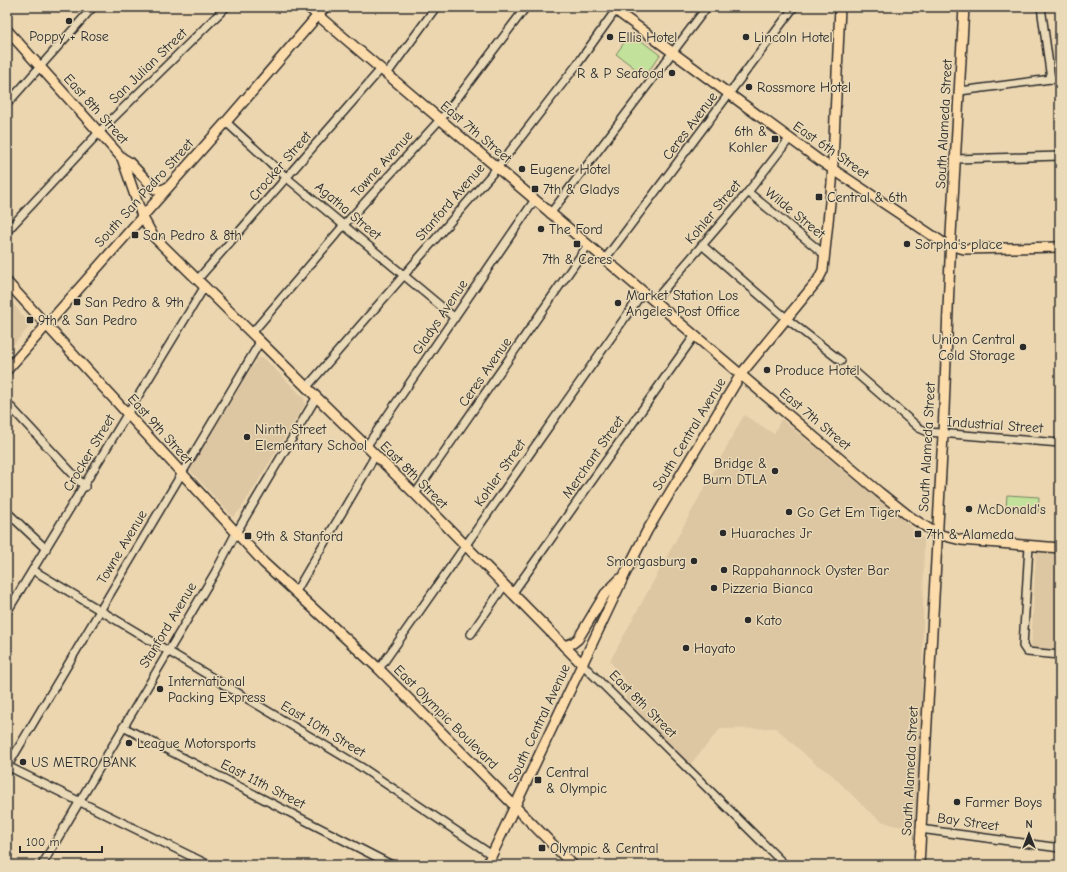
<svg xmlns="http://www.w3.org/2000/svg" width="1067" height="872" font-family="'Comic Neue',sans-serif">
	<rect width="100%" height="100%" fill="#ecd6b0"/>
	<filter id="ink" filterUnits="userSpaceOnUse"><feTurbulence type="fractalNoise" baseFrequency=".025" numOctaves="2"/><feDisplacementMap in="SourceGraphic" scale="8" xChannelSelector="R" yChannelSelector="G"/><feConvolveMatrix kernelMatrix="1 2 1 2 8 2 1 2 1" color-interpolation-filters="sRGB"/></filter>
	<g filter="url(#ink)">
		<!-- built -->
		<g fill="#ddc6a2">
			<path d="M7,297L31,325L7,352Z"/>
			<path d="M258,358H264L304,398L305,404L241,509L233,517L189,469Z"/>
			<path d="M744,415L774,434L781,419L898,515L924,539L921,780L917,827L896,826L881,821L867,810L831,774L813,762L776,728L720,729L689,766L626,699V682L610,661Z"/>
			<path d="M1036,551L1060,553V652L1031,649Z"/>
		</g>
		<!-- green -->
		<g fill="#c2e19a" stroke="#768662">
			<path d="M631,33L660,55L645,76L616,54Z"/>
			<path d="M1007,495L1039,497L1038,512L1006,509Z"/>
		</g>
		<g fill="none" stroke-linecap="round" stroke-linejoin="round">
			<defs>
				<g id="minor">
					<path d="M1041,7L1051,79"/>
					<path d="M387,74L436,7"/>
					<path d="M960,91L1051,79L1060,80"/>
					<path d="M7,104L93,7"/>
					<path d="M226,122L287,178L455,318"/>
					<path d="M956,159L1060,156"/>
					<path d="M748,192L825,255"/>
					<path d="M550,214L707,7"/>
					<path d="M7,231L105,126L226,7"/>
					<path d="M702,245L787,319L841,361"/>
					<path d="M605,259L794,7"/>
					<path d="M198,279L381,69"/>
					<path d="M654,301L748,192L790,138"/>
					<path d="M252,333L344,225L446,113L526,7"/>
					<path d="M855,372L919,428L928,432L1060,443"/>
					<path d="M306,388L497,168L576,66L618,7"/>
					<path d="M7,403L85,487"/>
					<path d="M366,447L534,201"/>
					<path d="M415,494L588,245"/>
					<path d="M7,512L46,549"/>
					<path d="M1029,546L1023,646L1027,652L1060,655"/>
					<path d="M33,570L361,767L492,855"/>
					<path d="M295,593L375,456"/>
					<path d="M512,594L695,335"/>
					<path d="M7,612L205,286"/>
					<path d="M471,634L504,586"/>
					<path d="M582,664L785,865"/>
					<path d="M379,669L643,292"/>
					<path d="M123,727L392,865"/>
					<path d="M7,766L209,865"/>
					<path d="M7,767L260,342"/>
					<path d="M920,829L1060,848"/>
					<path d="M7,864L8,865"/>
					<path d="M42,865L216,571L236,533L316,398"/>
				</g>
				<g id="major">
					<path d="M308,7L879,492L909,516L937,534L961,540L1060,548"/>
					<path d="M611,7L819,160L945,244L964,249L1060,247"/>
					<path d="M7,30L122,158L142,216L153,236L415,494L582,664"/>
					<path d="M122,158L129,162L155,189L162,190L168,187"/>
					<path d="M7,282L264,563L379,669L573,865"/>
					<path d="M7,370L226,122L325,7"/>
					<path d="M564,646L573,643L578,639L605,594L620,579"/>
					<path d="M487,865L625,574L647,531L741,374L818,280L823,270L832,183L840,7"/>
					<path d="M919,865L943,435L951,235L964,7"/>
				</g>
			</defs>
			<!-- minor casing -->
			<use href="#minor" stroke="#2b2b2b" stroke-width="10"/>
			<!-- major casing -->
			<use href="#major" stroke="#2b2b2b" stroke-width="12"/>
			<!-- minor -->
			<use href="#minor" stroke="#ebdab7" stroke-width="7"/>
			<!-- major -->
			<use href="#major" stroke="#fddcac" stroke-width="9"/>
		</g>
	</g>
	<!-- markers -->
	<g fill="#2b2b2b" stroke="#ebdab7" stroke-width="1.5">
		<circle cx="69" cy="21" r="4"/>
		<circle cx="610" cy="37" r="4"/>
		<circle cx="746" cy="37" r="4"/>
		<circle cx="672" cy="73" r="4"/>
		<circle cx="749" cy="87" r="4"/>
		<rect x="771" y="135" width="8" height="8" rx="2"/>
		<circle cx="522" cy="169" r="4"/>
		<rect x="531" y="185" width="8" height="8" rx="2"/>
		<rect x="815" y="193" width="8" height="8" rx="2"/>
		<circle cx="541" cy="229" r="4"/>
		<rect x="131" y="231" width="8" height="8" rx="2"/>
		<rect x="573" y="240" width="8" height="8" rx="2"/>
		<circle cx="907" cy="244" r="4"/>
		<rect x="73" y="298" width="8" height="8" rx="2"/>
		<circle cx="618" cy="303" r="4"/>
		<rect x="26" y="316" width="8" height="8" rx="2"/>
		<circle cx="1023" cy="347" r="4"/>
		<circle cx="767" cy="370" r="4"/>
		<circle cx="247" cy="437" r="4"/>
		<circle cx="775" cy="471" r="4"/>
		<circle cx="969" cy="509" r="4"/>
		<circle cx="789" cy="512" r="4"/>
		<circle cx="723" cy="533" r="4"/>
		<rect x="914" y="530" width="8" height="8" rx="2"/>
		<rect x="244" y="532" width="8" height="8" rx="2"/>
		<circle cx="694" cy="561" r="4"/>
		<circle cx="724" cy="570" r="4"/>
		<circle cx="714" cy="588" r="4"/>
		<circle cx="748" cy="620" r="4"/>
		<circle cx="686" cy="648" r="4"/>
		<circle cx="160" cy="689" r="4"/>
		<circle cx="129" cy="743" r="4"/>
		<circle cx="23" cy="762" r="4"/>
		<rect x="534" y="776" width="8" height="8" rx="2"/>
		<circle cx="957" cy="802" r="4"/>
		<rect x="538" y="844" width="8" height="8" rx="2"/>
	</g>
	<g text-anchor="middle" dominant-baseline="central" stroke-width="3" stroke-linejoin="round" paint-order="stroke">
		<!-- poi labels -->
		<g font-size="14" fill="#2b2b2b" stroke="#ebdab7" text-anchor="start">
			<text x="69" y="36" text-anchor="middle">Poppy + Rose</text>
			<text x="618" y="37">Ellis Hotel</text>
			<text x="754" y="37">Lincoln Hotel</text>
			<text x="664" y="73" text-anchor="end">R &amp; P Seafood</text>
			<text x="757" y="87">Rossmore Hotel</text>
			<text x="767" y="131" text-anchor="end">6th &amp;<tspan x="767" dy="16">Kohler</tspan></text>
			<text x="530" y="169">Eugene Hotel</text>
			<text x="543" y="189">7th &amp; Gladys</text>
			<text x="827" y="197">Central &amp; 6th</text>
			<text x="549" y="229">The Ford</text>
			<text x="143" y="235">San Pedro &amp; 8th</text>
			<text x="915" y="244">Sorpha's place</text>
			<text x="577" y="259" text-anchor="middle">7th &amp; Ceres</text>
			<text x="626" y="295">Market Station Los<tspan x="626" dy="16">Angeles Post Office</tspan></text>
			<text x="85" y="302">San Pedro &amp; 9th</text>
			<text x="38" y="320">9th &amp; San Pedro</text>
			<text x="1015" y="339" text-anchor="end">Union Central<tspan x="1015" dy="16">Cold Storage</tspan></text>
			<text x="775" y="370">Produce Hotel</text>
			<text x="255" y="429">Ninth Street<tspan x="255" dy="16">Elementary School</tspan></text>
			<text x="767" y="463" text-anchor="end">Bridge &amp;<tspan x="767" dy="16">Burn DTLA</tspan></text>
			<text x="977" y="509">McDonald's</text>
			<text x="797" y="512">Go Get Em Tiger</text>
			<text x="731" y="533">Huaraches Jr</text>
			<text x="926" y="534">7th &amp; Alameda</text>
			<text x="256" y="536">9th &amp; Stanford</text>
			<text x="686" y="561" text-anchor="end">Smorgasburg</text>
			<text x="732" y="570">Rappahannock Oyster Bar</text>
			<text x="722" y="588">Pizzeria Bianca</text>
			<text x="756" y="620">Kato</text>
			<text x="694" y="648">Hayato</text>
			<text x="168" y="681">International<tspan x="168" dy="16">Packing Express</tspan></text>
			<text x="137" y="743">League Motorsports</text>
			<text x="31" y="762">US METRO BANK</text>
			<text x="546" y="772">Central<tspan x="546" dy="16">&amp; Olympic</tspan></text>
			<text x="965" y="802">Farmer Boys</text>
			<text x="550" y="848">Olympic &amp; Central</text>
		</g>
		<!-- street labels -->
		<g font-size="14" fill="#2b2b2b" stroke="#ebdab7">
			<text transform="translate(148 66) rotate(-44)">San Julian Street</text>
			<text transform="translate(96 109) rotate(48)">East 8th Street</text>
			<text transform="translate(944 124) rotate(-87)">South Alameda Street</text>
			<text transform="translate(690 126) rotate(-53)">Ceres Avenue</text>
			<text transform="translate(476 132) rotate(40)">East 7th Street</text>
			<text transform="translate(831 150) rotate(35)">East 6th Street</text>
			<text transform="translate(382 164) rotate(-48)">Towne Avenue</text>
			<text transform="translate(280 166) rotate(-49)">Crocker Street</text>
			<text transform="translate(144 193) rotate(-48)">South San Pedro Street</text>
			<text transform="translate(450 202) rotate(-49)">Stanford Avenue</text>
			<text transform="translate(348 211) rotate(40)">Agatha Street</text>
			<text transform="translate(713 212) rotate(-50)">Kohler Street</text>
			<text transform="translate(795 213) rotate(39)">Wilde Street</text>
			<text transform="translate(440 317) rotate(-56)">Gladys Avenue</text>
			<text transform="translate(485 372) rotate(-55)">Ceres Avenue</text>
			<text transform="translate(815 419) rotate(40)">East 7th Street</text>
			<text transform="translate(995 425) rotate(4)">Industrial Street</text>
			<text transform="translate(160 429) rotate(48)">East 9th Street</text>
			<text transform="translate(689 434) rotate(-59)">South Central Avenue</text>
			<text transform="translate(927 447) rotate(-87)">South Alameda Street</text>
			<text transform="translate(89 453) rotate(-59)">Crocker Street</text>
			<text transform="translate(593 457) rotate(-55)">Merchant Street</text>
			<text transform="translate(500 473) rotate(-55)">Kohler Street</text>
			<text transform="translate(414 475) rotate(45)">East 8th Street</text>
			<text transform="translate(122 547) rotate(-59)">Towne Avenue</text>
			<text transform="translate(168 625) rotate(-59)">Stanford Avenue</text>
			<text transform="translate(643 704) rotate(45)">East 8th Street</text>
			<text transform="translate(446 717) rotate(45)">East Olympic Boulevard</text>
			<text transform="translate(539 723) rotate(-65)">South Central Avenue</text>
			<text transform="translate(323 729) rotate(31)">East 10th Street</text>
			<text transform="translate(910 771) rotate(-87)">South Alameda Street</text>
			<text transform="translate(263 784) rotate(27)">East 11th Street</text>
			<text transform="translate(968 822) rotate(8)">Bay Street</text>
		</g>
	</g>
	<!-- margin -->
	<rect width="1067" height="872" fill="none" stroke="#ebdab7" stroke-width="24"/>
	<rect x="12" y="12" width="1043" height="848" fill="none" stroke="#2b2b2b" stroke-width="1.5" filter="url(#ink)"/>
	<!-- north arrow -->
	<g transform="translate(1029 834)" stroke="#ebdab7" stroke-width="3" paint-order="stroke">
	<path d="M0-3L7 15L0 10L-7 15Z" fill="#2b2b2b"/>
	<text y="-6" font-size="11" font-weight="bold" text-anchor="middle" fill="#2b2b2b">N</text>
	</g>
	<!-- scale -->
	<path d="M20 846v6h82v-6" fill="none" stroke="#2b2b2b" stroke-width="2"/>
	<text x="26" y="846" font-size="12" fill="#2b2b2b" stroke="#ebdab7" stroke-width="3" paint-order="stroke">100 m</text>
</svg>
